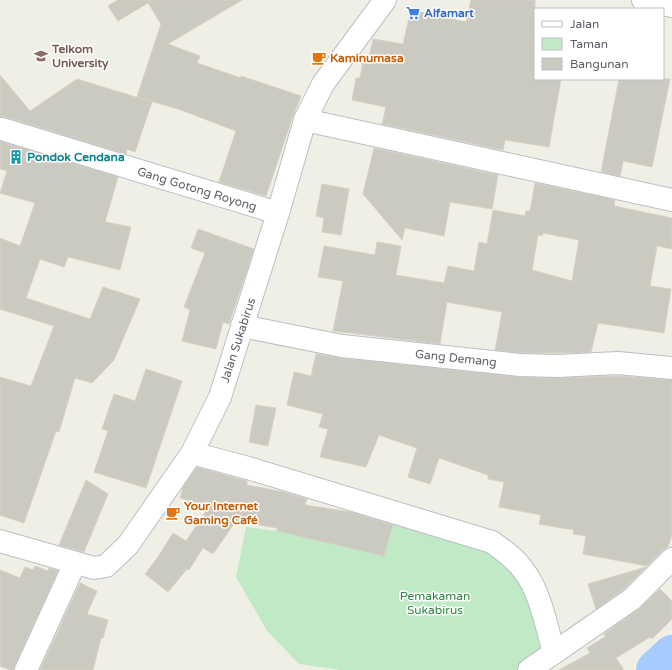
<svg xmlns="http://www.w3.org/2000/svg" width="672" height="670" font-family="'Varela Round',sans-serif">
	<rect width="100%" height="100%" fill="#f0efe5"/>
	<!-- green -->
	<path fill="#bfeac5" d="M395,520L485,547L510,563L527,590L546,652L519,670H341L299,664L267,631L236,577L246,527L277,531L384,556Z"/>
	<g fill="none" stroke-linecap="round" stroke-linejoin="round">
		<!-- river -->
		<path stroke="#a6ccff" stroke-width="40" d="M656,670L672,655"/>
	</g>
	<!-- building -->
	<g fill="#cbcac1" stroke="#d6d2c2" fill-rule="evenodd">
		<path d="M118,0H242L168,44L200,56L197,63L241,78V76L301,96L293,116L266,196L219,182L236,131L181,110L137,97L161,24L148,3L118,21L108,6Z"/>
		<path d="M471,0H535V79H561L549,147L505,140L503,150L382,124L386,107L352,100L356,78H360L363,62L368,63L373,39L403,44L411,10L466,22Z"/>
		<path d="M0,75L30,111L77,79L152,102L135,152L127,149L126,154L6,117H0Z"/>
		<path d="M619,79H670L652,167L623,161L620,176L601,172Z"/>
		<path d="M0,141L118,177L105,222L131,227L120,270L68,257L64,267L40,259L26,298L90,319L103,287L140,299L114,360L92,383L75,378L59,432L56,431L24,523L0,515V377L31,386L54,326L0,309V238L20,246L35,203L0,193L7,171L0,169Z"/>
		<path d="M374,148L498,175L492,209L450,202L444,236L405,228L402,240L363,194Z"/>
		<path d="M535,183L615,200L614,206L672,218V249L657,246L650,286L671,289L664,333L598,323L591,352L557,353H521L495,350L502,312L447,302L440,344L333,331L343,281L318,277L324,246L375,255L377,242L401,246L396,275L444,283L448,266L474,271L479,242L487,244L493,210L525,216L526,211H530ZM543,233L579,240L572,281L532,270L538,235L542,236Z"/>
		<path d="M322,184L349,189L341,235L322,232L324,218L316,216Z"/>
		<path d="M198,229L254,249L229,324L223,322L216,349L182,341L190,310L184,307L205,253L191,248Z"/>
		<path d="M316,354L341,358L519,377L558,378L618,376L672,380V535L668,547L663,550L647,566L583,554L586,536L573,534L574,530L539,524L541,515L499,507L504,482L488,479V475L439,458L430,484L408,477L417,448L379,435L366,467L320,457L328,429L319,427L323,414L287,405L294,372L311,376Z"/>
		<path d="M146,369L182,381L146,488L94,472L108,431L102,429L114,394L135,401Z"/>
		<path d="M256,405L276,408L268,446L249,442Z"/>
		<path d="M197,467L247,481V485L283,492L307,499L305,505L351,512L393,525L384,556L277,531V528L236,521L213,554L203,548L189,570L187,569L168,592L145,574L158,557L173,533L186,541L209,507L180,498L183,487Z"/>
		<path d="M86,480L108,494L84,552L59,545Z"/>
		<path d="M35,566L48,571L49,568L58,571L15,665L14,670H10L0,666V570L20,578L25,567L33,570Z"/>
		<path d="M646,567L624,589L596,609L588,584Z"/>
		<path d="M80,583L97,591L87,614L108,620L103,638H101L93,670H40Z"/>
		<path d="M660,589L672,601V619L652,639L650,637L616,658L624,670H559L590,653L587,648L605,637L604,634L639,609Z"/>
	</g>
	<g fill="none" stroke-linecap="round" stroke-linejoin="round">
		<defs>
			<g id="minor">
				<path d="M643,0L672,6"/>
				<path d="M305,120L672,200"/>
				<path d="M2,129L278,213"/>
				<path d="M242,326L342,346L520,365L557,366L618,363L672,368"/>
				<path d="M192,453L248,468L492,542C503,550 516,559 524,571C540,591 547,628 554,653"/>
				<path d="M0,541L94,568L106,566L128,545L192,453L220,397L278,213L305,120L323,84L385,0"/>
				<path d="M26,670L75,563"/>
				<path d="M529,670L632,599L672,559"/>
			</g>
		</defs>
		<!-- minor casing -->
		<use href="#minor" stroke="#bcbec5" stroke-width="24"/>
		<!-- minor -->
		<use href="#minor" stroke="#fff" stroke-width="22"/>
	</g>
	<!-- icons -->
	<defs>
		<symbol id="supermarket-bare" viewBox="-9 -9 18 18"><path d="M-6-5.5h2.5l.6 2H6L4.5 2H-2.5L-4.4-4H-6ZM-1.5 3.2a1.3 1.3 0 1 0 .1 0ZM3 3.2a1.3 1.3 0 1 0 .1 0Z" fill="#3f7fe0" stroke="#fff" stroke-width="2.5" paint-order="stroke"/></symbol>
		<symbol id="university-bare" viewBox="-9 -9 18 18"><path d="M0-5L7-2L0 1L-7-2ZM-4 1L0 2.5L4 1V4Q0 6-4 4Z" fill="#8d6e63" stroke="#fff" stroke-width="2.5" paint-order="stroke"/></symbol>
		<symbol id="cafe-bare" viewBox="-9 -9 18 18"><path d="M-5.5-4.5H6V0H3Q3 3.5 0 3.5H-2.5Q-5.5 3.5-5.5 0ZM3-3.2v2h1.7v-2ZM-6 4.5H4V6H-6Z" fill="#e8710a" stroke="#fff" stroke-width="2.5" paint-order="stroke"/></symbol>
		<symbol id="building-bare" viewBox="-9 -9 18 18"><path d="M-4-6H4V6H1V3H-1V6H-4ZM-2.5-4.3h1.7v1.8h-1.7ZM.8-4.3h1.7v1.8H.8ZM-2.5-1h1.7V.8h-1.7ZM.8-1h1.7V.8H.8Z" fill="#0f9aa8" stroke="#fff" stroke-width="2.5" paint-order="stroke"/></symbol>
	</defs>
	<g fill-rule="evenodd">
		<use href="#supermarket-bare" x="403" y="3" width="20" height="20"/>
		<use href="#university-bare" x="31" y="46" width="20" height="20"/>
		<use href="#cafe-bare" x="309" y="48" width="20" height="20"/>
		<use href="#building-bare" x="6" y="147" width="20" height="20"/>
		<use href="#cafe-bare" x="163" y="503" width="20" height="20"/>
	</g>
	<g text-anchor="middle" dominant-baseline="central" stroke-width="3" stroke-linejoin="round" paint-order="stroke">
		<!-- shop labels -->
		<g font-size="12" font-weight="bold" fill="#366cbe" stroke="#fff" text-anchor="start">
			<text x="424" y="13">Alfamart</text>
		</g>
		<!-- education labels -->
		<g font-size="12" font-weight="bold" fill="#785e54" stroke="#fff" text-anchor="start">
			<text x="52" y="49">Telkom<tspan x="52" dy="14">University</tspan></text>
		</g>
		<!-- food labels -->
		<g font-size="12" font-weight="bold" fill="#c56008" stroke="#fff" text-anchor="start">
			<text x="330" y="58">Kaminumasa</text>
			<text x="184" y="506">Your Internet<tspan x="184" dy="14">Gaming Café</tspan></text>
		</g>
		<!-- culture labels -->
		<g font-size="12" font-weight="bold" fill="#0d838f" stroke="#fff" text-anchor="start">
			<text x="27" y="157">Pondok Cendana</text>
		</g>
		<!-- street labels -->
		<g font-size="12" fill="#5c5f67" stroke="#fff">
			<text transform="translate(197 189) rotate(17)">Gang Gotong Royong</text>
			<text transform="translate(238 340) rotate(-72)">Jalan Sukabirus</text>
			<text transform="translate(456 358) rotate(6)">Gang Demang</text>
		</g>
		<!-- park labels -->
		<g font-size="12" fill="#2c863d" stroke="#fff">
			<text x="435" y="596">Pemakaman<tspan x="435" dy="14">Sukabirus</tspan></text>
		</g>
	</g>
	<!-- legend -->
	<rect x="534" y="8" width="130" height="72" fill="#ffffff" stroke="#bebfc2"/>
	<rect x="542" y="21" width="20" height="6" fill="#ffffff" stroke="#bebfc2"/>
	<text x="570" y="28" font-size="12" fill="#5c5f67">Jalan</text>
	<rect x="542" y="38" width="20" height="12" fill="#bfeac5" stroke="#bebfc2"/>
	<text x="570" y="48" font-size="12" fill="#5c5f67">Taman</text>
	<rect x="542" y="58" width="20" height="12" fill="#cbcac1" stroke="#bebfc2"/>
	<text x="570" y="68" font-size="12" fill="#5c5f67">Bangunan</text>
</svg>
